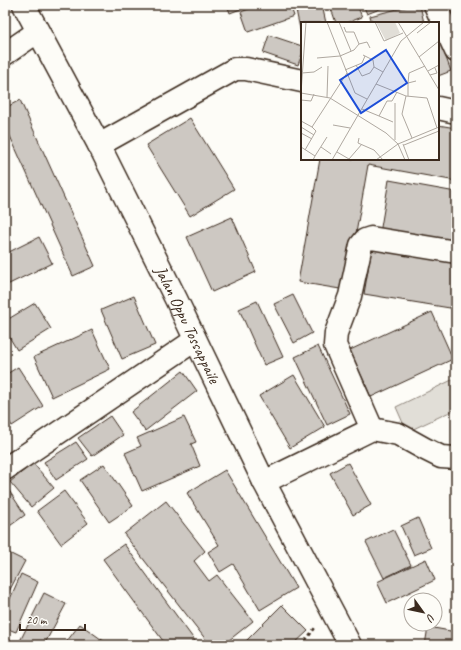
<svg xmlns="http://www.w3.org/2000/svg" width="461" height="650" font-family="Caveat,sans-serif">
	<rect width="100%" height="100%" fill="#fdfcf7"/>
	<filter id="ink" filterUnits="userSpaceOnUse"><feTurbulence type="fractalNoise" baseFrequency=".025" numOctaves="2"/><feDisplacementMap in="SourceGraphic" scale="8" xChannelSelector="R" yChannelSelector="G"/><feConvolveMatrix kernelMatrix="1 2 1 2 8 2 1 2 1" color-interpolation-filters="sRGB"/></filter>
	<g filter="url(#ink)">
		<!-- green -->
		<path fill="#e1ded7" stroke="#8e847a" d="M456,378V409L407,432L396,407Z"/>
		<!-- building -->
		<g fill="#cdc8c2" stroke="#3b2a1e">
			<path d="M227,5H251L230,13Z"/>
			<path d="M259,5H290L294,16L248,32L241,12Z"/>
			<path d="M295,5H322L326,23H302V34H301Z"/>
			<path d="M330,5H357L362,17L347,23H336Z"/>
			<path d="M363,5H390L367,14Z"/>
			<path d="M413,5H420L424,23H372L370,16Z"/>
			<path d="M269,35L302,46V54L298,65L263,53Z"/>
			<path d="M441,44L451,71L438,76V45Z"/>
			<path d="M20,100L95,266L73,276L5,125V108Z"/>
			<path d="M190,118L234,189L190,216L146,145Z"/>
			<path d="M438,125L456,128V181L368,165L346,290L298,282L320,159H438Z"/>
			<path d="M389,180L456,192V247L380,233Z"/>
			<path d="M232,217L256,272L212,292L187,237Z"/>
			<path d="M39,237L52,263L5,286V254Z"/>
			<path d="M372,246L456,260V309L364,294Z"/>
			<path d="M293,295L312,333L294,343L274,304Z"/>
			<path d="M134,296L155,345L122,359L101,310Z"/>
			<path d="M257,301L283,357L264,365L239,309Z"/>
			<path d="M35,303L51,329L17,350L5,330V321Z"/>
			<path d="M432,312L453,359L371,397L350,350Z"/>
			<path d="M92,330L110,369L52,397L34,357Z"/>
			<path d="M318,346L350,414L327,425L295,357Z"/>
			<path d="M18,367L43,406L12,426L5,415V375Z"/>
			<path d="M183,371L197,391L145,431L131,412Z"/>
			<path d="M294,375L325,427L290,448L259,396Z"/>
			<path d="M110,416L123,435L92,456L78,438Z"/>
			<path d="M184,417L196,442L191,444L200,466L142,491L125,453L141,446L137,438Z"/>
			<path d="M76,442L88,459L56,480L44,462Z"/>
			<path d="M33,463L54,488L31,507L10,482Z"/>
			<path d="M348,463L371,505L353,515L330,473Z"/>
			<path d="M104,464L133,506L109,522L80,480Z"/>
			<path d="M225,470L296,588L260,610L233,564L220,572L208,552L219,545L187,493Z"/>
			<path d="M6,486L25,515L7,528L5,525V487Z"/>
			<path d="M64,491L88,523L61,544L37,511Z"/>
			<path d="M166,501L205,551L194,561L209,581L217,575L253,621L223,645H210L124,534Z"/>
			<path d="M418,518L431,548L414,555L401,526Z"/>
			<path d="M393,529L411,565L384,578L366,542Z"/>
			<path d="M124,544L198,645H166L103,559Z"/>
			<path d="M5,551L25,561L5,599Z"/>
			<path d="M426,559L435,580L387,603L377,582Z"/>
			<path d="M21,574L38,582L16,632L5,628V610Z"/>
			<path d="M44,593L66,604L44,645H18Z"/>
			<path d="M282,605L308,631L293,645H250L246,641Z"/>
			<path d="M80,624L105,642L103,645H64Z"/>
			<path d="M428,627L456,632V645H425Z"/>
		</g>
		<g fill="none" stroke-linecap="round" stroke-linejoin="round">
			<defs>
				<g id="minor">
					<path d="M435,5L456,51"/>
					<path d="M5,54L37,32"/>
					<path d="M438,108L456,112"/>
					<path d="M99,145L235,69H246L302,81"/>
					<path d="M372,429L335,345L336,333L350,296L361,245L365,240L371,238L456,252"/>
					<path d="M5,469L195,340"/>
					<path d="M264,482L372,429L398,434L425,449L441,457L456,458"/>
				</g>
				<g id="major">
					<path id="s1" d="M24,5L99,145L176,299L264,482L350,645"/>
				</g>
			</defs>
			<!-- minor casing -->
			<use href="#minor" stroke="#3b2a1e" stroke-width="25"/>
			<!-- major casing -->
			<use href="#major" stroke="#3b2a1e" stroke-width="25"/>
			<!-- path -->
			<path stroke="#3b2a1e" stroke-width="2.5" stroke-dasharray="3 3" stroke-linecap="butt" d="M302,645L315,628"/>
			<!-- minor -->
			<use href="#minor" stroke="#fdfcf7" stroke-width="22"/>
			<!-- major -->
			<use href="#major" stroke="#fdfcf7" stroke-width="22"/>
		</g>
	</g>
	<g text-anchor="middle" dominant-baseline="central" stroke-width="3" stroke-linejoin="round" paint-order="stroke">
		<!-- street labels -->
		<g font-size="17" fill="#3b2a1e" stroke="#fdfcf7">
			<text stroke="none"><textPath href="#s1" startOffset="359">Jalan Oppu Tossappaile</textPath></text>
		</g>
	</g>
	<!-- overview -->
	<g transform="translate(301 22)">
		<rect width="138" height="138" fill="#fdfcf7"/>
		<path d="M75,0H94L99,11L85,19Z" fill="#e1ded7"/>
		<path fill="none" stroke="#afa8a0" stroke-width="1" d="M26,0L54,71L66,77M38,0L50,29M74,0L83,19L102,11M97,0L138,68M43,5L45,10H53L58,22L66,20L69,26M116,11L130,0M62,33L72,38L73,45L82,50M118,35L138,19M16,36L39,34L53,28L58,22M55,43L61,54L69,51L73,45M44,48L61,41L64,34M127,49L138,43M1,51L13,50L21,45M129,53L136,51L134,46M115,59L107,61L108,51L124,44M75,62L105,74L126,76L136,106M0,71L29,76L85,111L97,122L104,138M0,71L5,0M105,74L101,92L111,116M107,74V61M26,75L27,44M0,78L10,79L13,72M61,87L78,94L86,79H91L96,70M78,94L92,100M0,99L11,105L46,51M32,103L49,106M0,105L13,113M0,111L11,117M58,116L57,121L73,128L82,138M94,118V81M102,122L108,138M103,123L138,109M0,125L14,134L12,138M20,125L30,132M4,128L15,109L11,105M36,130L48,137L61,122M14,134L26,115M31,138L100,19L123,0M75,138L97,122L138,105"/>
		<path fill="#1d4ed8" fill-opacity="0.15" stroke="#1d4ed8" stroke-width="2" d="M85,28L106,61L60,91L39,58Z"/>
		<rect width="138" height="138" fill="none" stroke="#3b2a1e" stroke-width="2"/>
	</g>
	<!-- margin -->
	<rect width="461" height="650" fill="none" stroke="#fdfcf7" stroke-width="20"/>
	<rect x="10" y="10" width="441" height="630" fill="none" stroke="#3b2a1e" stroke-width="1.5" filter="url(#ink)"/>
	<!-- north arrow -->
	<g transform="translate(423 612) rotate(123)"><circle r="19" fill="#fdfcf7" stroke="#afa8a0"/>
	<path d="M0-3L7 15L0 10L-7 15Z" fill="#3b2a1e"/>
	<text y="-6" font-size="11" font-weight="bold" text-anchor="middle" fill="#3b2a1e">U</text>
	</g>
	<!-- scale -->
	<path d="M20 624v6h65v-6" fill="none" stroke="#3b2a1e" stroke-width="2"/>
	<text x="26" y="624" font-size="12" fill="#3b2a1e" stroke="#fdfcf7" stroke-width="3" paint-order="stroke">20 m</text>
</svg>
